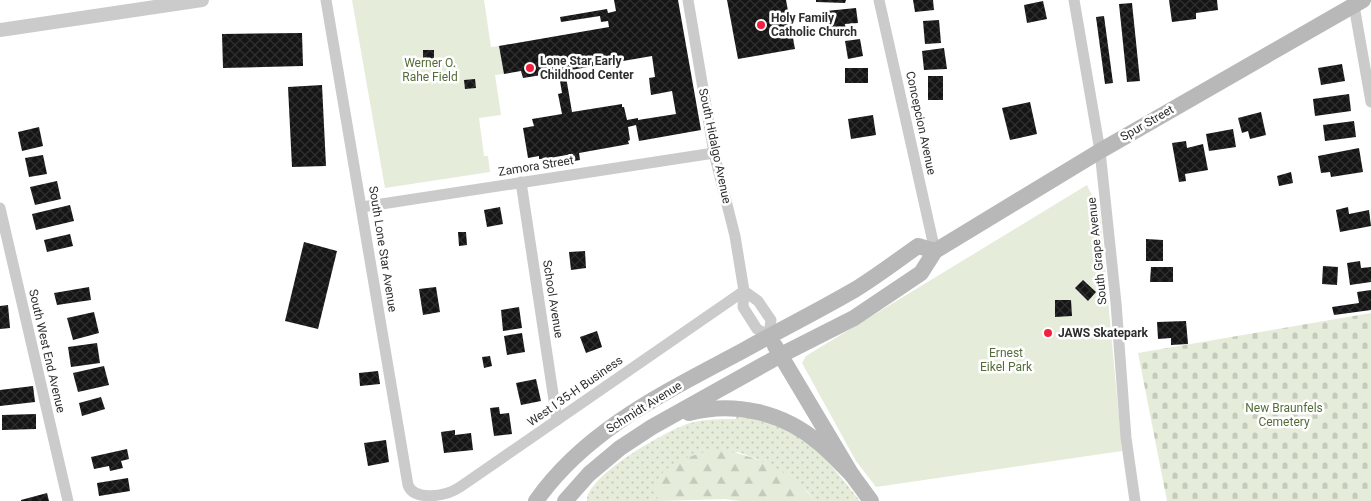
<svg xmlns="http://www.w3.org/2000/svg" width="1371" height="501" font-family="Roboto,sans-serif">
	<defs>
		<pattern id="grass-dots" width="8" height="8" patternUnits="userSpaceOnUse" patternTransform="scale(1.25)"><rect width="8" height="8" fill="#e5ecda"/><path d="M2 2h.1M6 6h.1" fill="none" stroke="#c5cbbb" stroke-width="1.8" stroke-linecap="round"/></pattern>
		<pattern id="forest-firs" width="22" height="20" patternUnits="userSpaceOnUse" patternTransform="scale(1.25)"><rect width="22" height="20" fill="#e5ecda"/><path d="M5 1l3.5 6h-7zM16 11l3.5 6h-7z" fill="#c5cbbb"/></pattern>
		<pattern id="cemetery-stones" width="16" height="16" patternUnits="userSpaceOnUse" patternTransform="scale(1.25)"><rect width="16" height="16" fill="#e5ecda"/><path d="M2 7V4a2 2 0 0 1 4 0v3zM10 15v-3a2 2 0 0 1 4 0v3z" fill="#c5cbbb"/></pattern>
		<pattern id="building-cross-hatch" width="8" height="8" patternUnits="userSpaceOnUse" patternTransform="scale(1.25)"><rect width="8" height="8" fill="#151515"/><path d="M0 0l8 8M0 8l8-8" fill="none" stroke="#2f2f2f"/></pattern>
	</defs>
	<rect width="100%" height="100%" fill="#fff"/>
	<!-- grass -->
	<path fill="url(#grass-dots)" d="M736,415C747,417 760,419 771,423C814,440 832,466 860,501H815L808,492L787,476L757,459L738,452L661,475L656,490L659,501H587C586,476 667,430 690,423C705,419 720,419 736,419Z"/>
	<!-- forest -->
	<path fill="url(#forest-firs)" d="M716,449C753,454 792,471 815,501H740L725,499L659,501C642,468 695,454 716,449Z"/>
	<!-- cemetery -->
	<path fill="url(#cemetery-stones)" d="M1371,313V501H1167L1138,353Z"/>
	<!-- park -->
	<g fill="#e5ecda">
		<path d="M352,0H484L491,47L499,46L504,74L495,75L501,115L479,118L484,156H488L490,172L385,188Z"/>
		<path d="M1087,185L1100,213L1122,451L876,487L856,461L802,363L806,356Z"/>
	</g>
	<!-- building -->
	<g fill="url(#building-cross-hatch)" fill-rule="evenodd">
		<path d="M614,0H678L701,130L639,141L636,125L628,127L630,140L628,141L629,144L579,153L580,160L574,161L572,154L550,158L551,165L545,166L543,159H539V156L528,158L523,128L534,126L532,119L562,114L558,94L562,93L556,57L552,58L554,73L523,78L521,71L504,74L499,46L609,27L608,21L601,22L600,16L561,22L560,17L607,9L608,13L616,11ZM652,56L655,77L649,78L651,95L672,91L676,114L638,120V118L627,120L624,107H622V104L572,112L565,71Z"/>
		<path d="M727,0H786L795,49L738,59Z"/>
		<path d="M816,0H846L845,3L816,2Z"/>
		<path d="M913,0H933L934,10L915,12Z"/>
		<path d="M1169,0H1217L1218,10L1196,13V19L1172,22Z"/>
		<path d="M1043,1L1047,19L1027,23L1024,5Z"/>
		<path d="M1132,3L1140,81L1127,82L1119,4Z"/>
		<path d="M856,8L858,23L845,24L846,32L829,33L826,11Z"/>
		<path d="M1104,16L1113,83L1105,84L1096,17Z"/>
		<path d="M939,20L941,43L925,44L923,21Z"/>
		<path d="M302,33L303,66L223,68L222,34Z"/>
		<path d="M860,39L863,56L848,59L845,41Z"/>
		<path d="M944,48L947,69L924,70L922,51Z"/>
		<path d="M423,50H434V60L423,61Z"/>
		<path d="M1342,64L1345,81L1321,85L1318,68Z"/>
		<rect x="845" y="68" width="23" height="15"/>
		<rect x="928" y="76" width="15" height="24"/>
		<path d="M475,79L476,88L465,89L464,80Z"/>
		<path d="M322,85L326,166L292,167L288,87Z"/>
		<path d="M1349,94L1351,111L1315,116L1313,99Z"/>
		<path d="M1030,102L1037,134L1010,140L1002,108Z"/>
		<path d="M1261,112L1266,135L1250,139L1248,131L1242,133L1238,118Z"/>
		<path d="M873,115L876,135L851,139L848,119Z"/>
		<path d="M1354,121L1356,137L1325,141L1323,125Z"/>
		<path d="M39,127L43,146L22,151L18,132Z"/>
		<path d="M1233,129L1236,147L1209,151L1206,134Z"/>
		<path d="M1186,141L1187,148L1203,144L1208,170L1185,174L1186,181L1179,182L1172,143Z"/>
		<path d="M1359,148L1363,172L1331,177L1330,172L1321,173L1318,156Z"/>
		<path d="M43,155L47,174L29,177L25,158Z"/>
		<path d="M1291,172L1293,183L1279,186L1277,176Z"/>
		<path d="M57,181L61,199L35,205L30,187Z"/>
		<path d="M70,205L74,221L36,230L32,214Z"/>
		<path d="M500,207L503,224L487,227L484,210Z"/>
		<path d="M1348,207L1349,214L1369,210L1371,226L1340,232L1336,210Z"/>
		<path d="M458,232H466L467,245L459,246Z"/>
		<path d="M70,234L73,246L47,252L44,240Z"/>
		<path d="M1146,239L1163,240V261H1146Z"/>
		<path d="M304,242L337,251L318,329L285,321Z"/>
		<path d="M585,251L586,268L571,270L569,252Z"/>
		<path d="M1360,261L1361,268L1371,267V282L1350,285L1347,263Z"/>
		<path d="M1323,266L1338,267L1337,285L1322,284Z"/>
		<path d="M1151,267H1173V282H1150Z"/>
		<path d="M1083,280L1096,292L1088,301L1075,288Z"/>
		<path d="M89,287L91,300L57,305L54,293Z"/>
		<path d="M436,287L440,312L423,315L419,289Z"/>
		<path d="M1371,290V310L1334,315L1332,307L1359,303L1357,292Z"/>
		<path d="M1055,300H1071L1072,316L1055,317Z"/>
		<path d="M8,305L10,328L0,329V306Z"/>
		<path d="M519,307L522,328L503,331L501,310Z"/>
		<path d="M94,312L99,333L73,340L67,318Z"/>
		<path d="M1186,321L1188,344L1171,345V338L1158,339L1157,322Z"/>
		<path d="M597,331L602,347L586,353L580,337Z"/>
		<path d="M522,333L525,352L507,355L504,336Z"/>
		<path d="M97,343L100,363L71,367L68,347Z"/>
		<path d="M490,356L492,366L484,368L482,357Z"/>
		<path d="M104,366L109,385L78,392L73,373Z"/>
		<path d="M378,371L380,384L360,386L359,373Z"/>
		<path d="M536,379L541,401L521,405L516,383Z"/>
		<path d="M33,386L35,402L0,406V390Z"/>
		<path d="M101,397L105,409L82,416L79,403Z"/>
		<path d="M499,407L500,414L509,413L512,434L494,436L490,408Z"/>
		<path d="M36,414V429L2,430V415Z"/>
		<path d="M455,430V435L471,433L473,450L444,453L441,432Z"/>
		<path d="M386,440L389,462L368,466L364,443Z"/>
		<path d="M127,449L129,459L121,461L123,468L110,471L109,466L94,469L91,457Z"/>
		<path d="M128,478L130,491L99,496L97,483Z"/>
		<path d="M47,493L49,501H21V500Z"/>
	</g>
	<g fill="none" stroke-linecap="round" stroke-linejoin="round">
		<!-- minor -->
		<g stroke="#cbcbcb" stroke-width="11">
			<path d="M326,0L408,485C414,501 445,497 460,487L744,291"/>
			<path d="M688,0L714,153L735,236L744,291L743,307L757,329L769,336L771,320L758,301L744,291"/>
			<path d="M879,0L935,251"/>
			<path d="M1074,0L1100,151L1116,303L1126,438L1135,501"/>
			<path d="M1353,0L1371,102"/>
			<path d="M521,182L557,420"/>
			<path d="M362,207L714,153"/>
			<path d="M0,208L68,501"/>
		</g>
		<!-- tertiary -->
		<path stroke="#cbcbcb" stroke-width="14" d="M0,30L202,0"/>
		<!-- secondary -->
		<g stroke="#b8b8b8" stroke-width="16">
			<path d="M775,346L852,475L871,501"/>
			<path d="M689,413C734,401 783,412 819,443C831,453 841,464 852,475"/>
			<path d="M536,501C587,428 670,390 746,349C782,329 820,310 856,289C877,276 898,260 918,246L935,251"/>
			<path d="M565,501L589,474L620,448L652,427L781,355L854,318L921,273L935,251L1100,151L1363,0"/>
		</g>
	</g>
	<!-- markers -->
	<g fill="#f3213d" stroke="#fff" stroke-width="2">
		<circle cx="761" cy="25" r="5"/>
		<circle cx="530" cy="68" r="5"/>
		<circle cx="1048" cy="333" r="5"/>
	</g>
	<g text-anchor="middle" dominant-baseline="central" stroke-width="5" stroke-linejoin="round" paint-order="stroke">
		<!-- poi labels -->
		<g font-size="12" font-weight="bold" fill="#2e2e2e" stroke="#fff" text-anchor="start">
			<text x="771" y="18">Holy Family<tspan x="771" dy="14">Catholic Church</tspan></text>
			<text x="540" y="61">Lone Star Early<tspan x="540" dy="14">Childhood Center</tspan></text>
			<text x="1058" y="333">JAWS Skatepark</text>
		</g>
		<!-- park labels -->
		<g font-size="12" fill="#546d38" stroke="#fff">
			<text x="430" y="63">Werner O.<tspan x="430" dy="14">Rahe Field</tspan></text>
			<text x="1006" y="353">Ernest<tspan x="1006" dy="14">Eikel Park</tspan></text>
			<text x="1284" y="408">New Braunfels<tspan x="1284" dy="14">Cemetery</tspan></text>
		</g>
		<!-- street labels -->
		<g font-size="12" fill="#2e2e2e" stroke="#fff">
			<text transform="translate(921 123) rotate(78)">Concepcion Avenue</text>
			<text transform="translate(1147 123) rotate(-30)">Spur Street</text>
			<text transform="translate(715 146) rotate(78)">South Hidalgo Avenue</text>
			<text transform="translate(536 166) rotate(-9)">Zamora Street</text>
			<text transform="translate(383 249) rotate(81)">South Lone Star Avenue</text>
			<text transform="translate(1097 251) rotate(-96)">South Grape Avenue</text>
			<text transform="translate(553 299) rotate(81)">School Avenue</text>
			<text transform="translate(47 351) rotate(77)">South West End Avenue</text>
			<text transform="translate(575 391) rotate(-35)">West I 35-H Business</text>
			<text transform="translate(644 407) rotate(-32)">Schmidt Avenue</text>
		</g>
	</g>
</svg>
